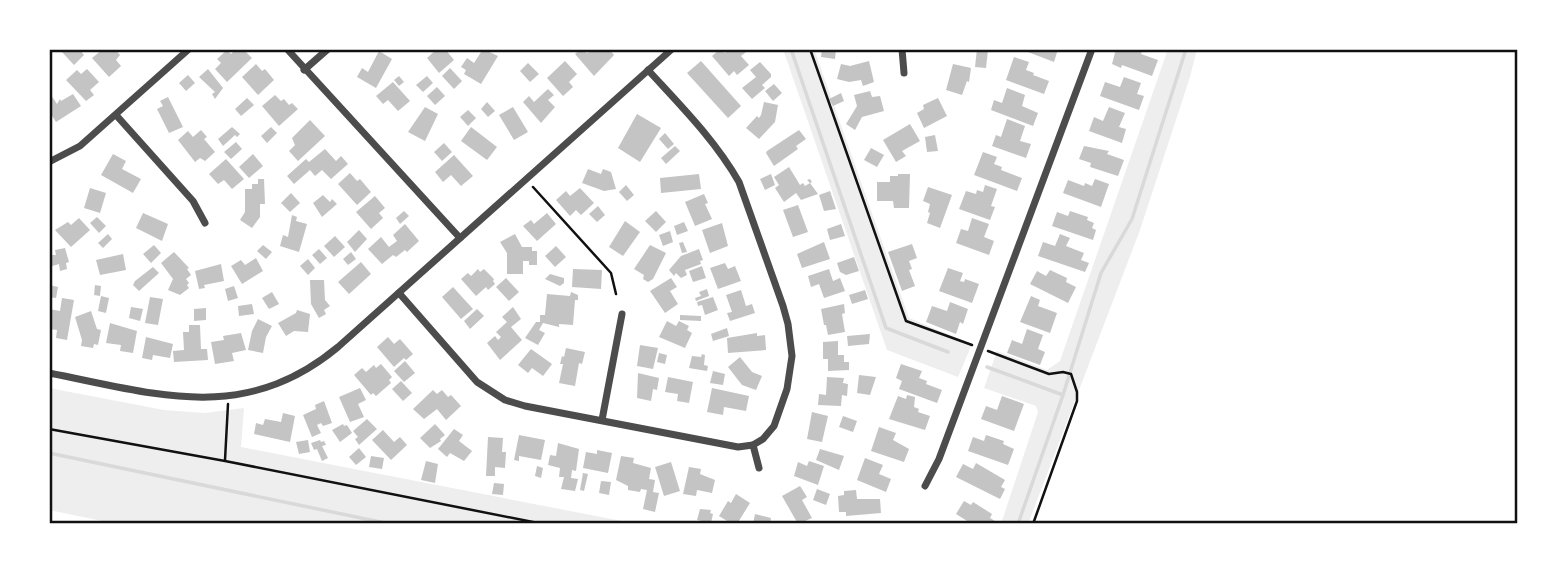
<svg xmlns="http://www.w3.org/2000/svg" width="1567" height="573" font-family="'IBM Plex Sans',sans-serif">
	<rect width="100%" height="100%" fill="#fff"/>
	<!-- green -->
	<g fill="#eee">
		<path d="M783,49H814L909,318L972,344L958,377L887,350Z"/>
		<path d="M1168,49H1197L1190,77L1140,230L1028,524H1001L1038,412L1036,406L984,388L997,351L1047,370L1060,361Z"/>
		<path d="M49,388L164,410L205,413L244,408L241,447L637,524H117L49,510Z"/>
	</g>
	<g fill="none" stroke-linecap="round" stroke-linejoin="round">
		<!-- stream -->
		<g stroke="#d9d9d9" stroke-width="3.5">
			<path d="M791,49L886,328L948,352"/>
			<path d="M987,367L1063,395"/>
			<path d="M49,453L390,524"/>
			<path d="M1018,524L1063,395L1101,273L1132,219L1186,49"/>
		</g>
	</g>
	<!-- building -->
	<g fill="#c4c4c4">
		<path d="M65,49H79L84,55L74,65L62,52Z"/>
		<path d="M103,49H115L120,55L116,60L121,66L109,77L92,58Z"/>
		<path d="M236,49H243L252,58L227,82L215,69L221,63L217,59L227,50L231,54Z"/>
		<path d="M437,49H445L454,60L439,73L427,58Z"/>
		<path d="M483,49L498,56L481,84L464,74L466,70L461,67L467,58L474,63Z"/>
		<path d="M581,49L587,53L595,49H609L614,55L594,76L575,54Z"/>
		<path d="M720,49L725,53L729,49H743L746,52L741,56L749,65L737,75L734,71L729,76L712,56Z"/>
		<path d="M822,49H836L835,59L821,57Z"/>
		<path d="M977,49L988,50L986,68L975,67Z"/>
		<path d="M1020,49H1058L1054,62Z"/>
		<path d="M1116,49H1136L1142,51L1141,54L1158,60L1152,76L1122,65L1121,68L1112,64Z"/>
		<path d="M379,51L392,59L376,88L357,77L362,68L368,72Z"/>
		<path d="M1014,57L1029,62L1026,70L1034,73L1033,75L1049,81L1044,94L1006,80Z"/>
		<path d="M565,61L577,74L569,82L573,87L563,96L547,78Z"/>
		<path d="M701,61L741,106L728,118L687,73Z"/>
		<path d="M869,61L874,82L863,86L861,80L849,82L837,79L841,64L850,66Z"/>
		<path d="M760,62L771,74V77L762,85L765,88L752,99L742,88L756,77L750,70Z"/>
		<path d="M528,63L539,74L530,82L520,71Z"/>
		<path d="M256,64L262,71L265,69L274,80L258,95L242,77Z"/>
		<path d="M953,64L971,68L969,82L967,81L962,95L946,90Z"/>
		<path d="M450,68L462,81L454,89L442,76Z"/>
		<path d="M87,69L99,82L90,90L94,95L86,101L66,80L77,70L81,74Z"/>
		<path d="M208,69L223,88L215,99L212,94L215,92L199,77Z"/>
		<path d="M188,75L195,83L186,91L179,83Z"/>
		<path d="M399,76L404,82L399,86L394,80Z"/>
		<path d="M427,76L433,83L423,92L416,85Z"/>
		<path d="M1124,77L1141,83L1137,94L1144,96L1139,110L1100,96L1105,82L1120,87Z"/>
		<path d="M393,82L410,101L398,111L388,100L383,104L376,96Z"/>
		<path d="M774,84L782,93L773,101L765,91Z"/>
		<path d="M437,87L445,96L435,105L427,96Z"/>
		<path d="M1007,88L1025,95L1022,106L1038,113L1033,126L991,110L994,100L1002,103Z"/>
		<path d="M548,89L554,95L548,100L555,107L541,123L523,102L529,96L534,102Z"/>
		<path d="M870,91L872,97L880,96L884,111L862,117L855,130L846,124L857,106L854,95Z"/>
		<path d="M841,93L844,101L833,106L829,99Z"/>
		<path d="M73,94L81,106L56,122L49,111V97L51,95L57,104L60,99L61,101Z"/>
		<path d="M275,95L281,101L284,99L289,105L292,103L298,109L279,126L262,106Z"/>
		<path d="M168,97L183,127L169,133L157,109L163,106L160,101Z"/>
		<path d="M247,98L254,105L241,116L235,109Z"/>
		<path d="M938,98L947,116L924,128L917,113L924,109L923,105Z"/>
		<path d="M487,102L495,111L488,117L481,109Z"/>
		<path d="M764,102L778,105L775,122L759,139L746,128L757,116L759,118L761,115Z"/>
		<path d="M425,107L438,114L425,141L408,132Z"/>
		<path d="M513,107L528,132L514,140L499,115Z"/>
		<path d="M1109,107L1125,113L1119,127L1126,129L1122,143L1089,131L1094,117L1103,121Z"/>
		<path d="M468,110L476,118L468,126L460,117Z"/>
		<path d="M637,114L661,128L640,162L618,148Z"/>
		<path d="M1007,119L1025,126L1020,141L1031,144L1026,158L992,146L996,135L1001,137Z"/>
		<path d="M310,120L325,136L298,161L289,151L295,145L292,138Z"/>
		<path d="M910,124L920,141L902,151L906,156L896,162L883,140Z"/>
		<path d="M232,127L240,134L237,137L235,135L223,146L218,139Z"/>
		<path d="M271,127L277,133L267,143L261,136Z"/>
		<path d="M471,127L497,147L487,160L461,141Z"/>
		<path d="M201,130L207,137L204,139L215,152L205,161L200,158L195,162L178,140L188,131L193,137Z"/>
		<path d="M799,130L806,139L796,146L798,149L774,166L766,153L767,151Z"/>
		<path d="M665,133L674,144L668,149L659,139Z"/>
		<path d="M935,135L938,151L927,152L925,137Z"/>
		<path d="M236,142L242,149L231,159L224,152Z"/>
		<path d="M444,143L452,152L442,161L434,152Z"/>
		<path d="M675,146L680,151L666,164L661,158Z"/>
		<path d="M1084,146L1109,151L1107,154L1124,160L1118,176L1090,167L1091,163L1079,159Z"/>
		<path d="M871,148L884,155L877,167L864,160Z"/>
		<path d="M325,149L336,161L341,156L348,164L331,179L322,170L315,176L310,170L294,184L287,176L306,159L309,162Z"/>
		<path d="M983,152L997,157L994,164L1002,167L1001,170L1022,178L1017,191L974,175Z"/>
		<path d="M113,154L126,161L122,169L141,179L133,193L101,175Z"/>
		<path d="M253,154L263,166L249,178L239,167Z"/>
		<path d="M454,155L473,176L461,186L451,175L443,182L435,172Z"/>
		<path d="M226,159L244,179L232,189L224,180L218,184L209,174Z"/>
		<path d="M789,167L800,185L803,183L805,186L810,183L807,180L810,179L812,182L810,183L818,194L801,200L796,193L784,202L775,188L779,185L774,177Z"/>
		<path d="M588,169L601,174L603,169L611,172L616,189L604,191L582,183Z"/>
		<path d="M350,173L357,181L360,179L371,192L357,205L338,184Z"/>
		<path d="M699,174L701,189L661,193L660,178Z"/>
		<path d="M771,174L775,185L765,190L760,179Z"/>
		<path d="M898,174H910L909,208H894L893,201H877V182H890V176H898Z"/>
		<path d="M258,179H264L265,204H260V217L252,228L240,220L245,212V189H252V184H258Z"/>
		<path d="M1095,179L1109,184L1101,207L1063,193L1068,180L1084,186L1085,183L1092,186Z"/>
		<path d="M626,185L634,195L627,201L619,192Z"/>
		<path d="M985,185L997,189L991,206L995,207L990,220L959,209L966,191L976,194L977,190L983,192Z"/>
		<path d="M928,187L952,195L940,228L927,223L930,213L928,212L930,204L923,201Z"/>
		<path d="M90,188L106,193L100,213L84,208Z"/>
		<path d="M580,188L594,203L581,215L576,210L570,216L556,200L566,191L570,196Z"/>
		<path d="M830,191L836,209L824,211L819,195Z"/>
		<path d="M291,193L300,203L290,212L281,203Z"/>
		<path d="M704,194L708,203L705,204L712,219L695,226L685,202Z"/>
		<path d="M323,195L330,202L332,199L337,204L322,217L313,203Z"/>
		<path d="M375,196L385,208L379,213L383,218L371,229L356,212Z"/>
		<path d="M798,205L808,232L793,237L783,210Z"/>
		<path d="M598,206L605,215L597,222L589,214Z"/>
		<path d="M404,211L409,216L400,224L396,218Z"/>
		<path d="M656,211L666,222L656,232L645,221Z"/>
		<path d="M1070,211L1088,217L1087,220L1094,223L1092,228L1096,230L1093,240L1052,226L1057,212L1068,216Z"/>
		<path d="M143,213L168,224L162,241L136,228Z"/>
		<path d="M547,213L556,224L537,241L523,226L531,220L534,224Z"/>
		<path d="M292,215L297,217L296,221L307,224L299,252L280,246L283,235L288,237Z"/>
		<path d="M97,217L106,226L99,233L90,223Z"/>
		<path d="M79,218L90,230L71,247L55,230L68,222L71,225Z"/>
		<path d="M972,218L989,224L984,237L994,241L989,255L956,243L961,229L968,231Z"/>
		<path d="M625,221L640,232L623,256L609,247Z"/>
		<path d="M684,222L688,231L677,235L674,226Z"/>
		<path d="M722,223L728,246L710,253L702,230Z"/>
		<path d="M405,224L419,241L407,252L405,250L396,257L393,255L382,264L368,249L381,237L389,247L397,241L393,235Z"/>
		<path d="M841,224L845,236L830,240L827,229Z"/>
		<path d="M359,230L367,239L355,252L347,242Z"/>
		<path d="M670,231L673,242L663,246L659,235Z"/>
		<path d="M108,234L112,239L103,248L98,243Z"/>
		<path d="M515,234L522,247H532V251H537V265H529V261H523V274H507V253L500,242Z"/>
		<path d="M1060,234L1070,238L1066,246L1084,253L1081,260L1089,263L1085,272L1038,256L1043,242L1055,246Z"/>
		<path d="M335,236L345,247L334,257L324,246Z"/>
		<path d="M683,242L687,252L682,253L679,243Z"/>
		<path d="M824,242L830,259L802,268L797,254Z"/>
		<path d="M912,244L917,258L909,261L912,269L909,270L915,286L902,291L888,252Z"/>
		<path d="M154,245L161,253L151,263L143,254Z"/>
		<path d="M263,245L272,252L266,259L257,251Z"/>
		<path d="M650,245L666,253L653,279L648,282L643,279L644,275L634,269Z"/>
		<path d="M556,246L566,257L555,267L545,256Z"/>
		<path d="M65,248L69,262L66,263L67,269L60,271L59,264L49,267V255H56L55,250Z"/>
		<path d="M319,249L327,258L320,264L312,255Z"/>
		<path d="M699,249L703,260L700,261L701,264L685,270L687,275L681,278L676,273L674,276L669,270L681,256Z"/>
		<path d="M174,252L189,268L187,269L191,275L186,279L189,283L187,285L189,288L180,295L168,290L173,279L161,263Z"/>
		<path d="M351,252L356,259L348,265L343,259Z"/>
		<path d="M123,254L126,270L100,275L96,260Z"/>
		<path d="M854,257L859,271L846,275L840,272L837,263Z"/>
		<path d="M256,258L263,271L242,284L231,266L241,260L245,265Z"/>
		<path d="M308,259L315,268L308,275L300,266Z"/>
		<path d="M361,262L371,274L349,294L338,282Z"/>
		<path d="M725,263L728,269L735,266L741,281L718,289L710,268Z"/>
		<path d="M221,264L224,281L204,285L205,288L199,289L195,271Z"/>
		<path d="M702,266L706,278L693,282L689,271Z"/>
		<path d="M153,267L159,273L139,291L133,285L135,281Z"/>
		<path d="M948,268L963,273L960,281L964,282L965,279L979,284L972,303L939,291Z"/>
		<path d="M478,269L480,272L484,269L494,279L493,281L495,284L488,290L486,287L476,296L461,279L468,273L471,276Z"/>
		<path d="M573,269L602,270L601,289L572,287Z"/>
		<path d="M829,269L833,281L840,278L845,291L824,298L819,284L811,287L808,276Z"/>
		<path d="M1050,270L1067,278L1066,282L1076,287L1068,303L1030,284L1037,271L1046,276Z"/>
		<path d="M550,274L564,278V283L560,286L545,279Z"/>
		<path d="M506,278L519,292L509,301L496,287Z"/>
		<path d="M671,278L677,287L670,291L678,304L665,313L650,291Z"/>
		<path d="M310,280H324L325,300L330,306L324,310L326,314L319,318L311,304Z"/>
		<path d="M49,285L58,287L56,298L49,297Z"/>
		<path d="M95,285L101,286L100,296L94,295Z"/>
		<path d="M234,286L238,298L228,301L225,289Z"/>
		<path d="M453,287L473,309L461,319L442,297Z"/>
		<path d="M707,289L709,296L696,301L695,298L701,296L699,292Z"/>
		<path d="M741,290L746,306L752,304L755,313L730,321L727,313L732,312L726,295Z"/>
		<path d="M865,290L868,299L852,304L849,295Z"/>
		<path d="M272,292L279,304L269,309L262,298Z"/>
		<path d="M571,292L578,295V300H575L573,325L559,324V327L543,323L539,330L545,333L538,345L525,338L536,322H540V315H545L547,294L570,296Z"/>
		<path d="M101,296L109,298L106,313L98,311Z"/>
		<path d="M1031,296L1040,300L1038,306L1057,313L1050,333L1020,322Z"/>
		<path d="M150,297L163,299L158,325L145,323Z"/>
		<path d="M713,297L718,310L705,315L702,305L698,306L697,302Z"/>
		<path d="M62,298L74,300L67,340L56,338L57,330L49,329V309L60,311Z"/>
		<path d="M950,302L968,309L963,324L960,322L956,334L926,322L932,306L947,311Z"/>
		<path d="M252,304L254,314L239,316L238,306Z"/>
		<path d="M844,304L845,313L842,314L845,332L828,335L826,325H824L821,309Z"/>
		<path d="M131,307L143,309L140,321L129,318Z"/>
		<path d="M513,307L521,319L511,327L522,340L500,360L487,343L495,336L498,340L501,337L496,332L507,322L502,317Z"/>
		<path d="M206,308V320L194,321V309Z"/>
		<path d="M477,309L484,316L470,329L464,321Z"/>
		<path d="M297,310L310,314L308,332L294,331L286,336L278,323L296,313Z"/>
		<path d="M91,311L97,329L101,330L98,345L94,344L93,348L81,346L82,340L75,317Z"/>
		<path d="M680,315L701,316V321L680,320Z"/>
		<path d="M258,319L272,326L266,337L263,353L248,350L252,331Z"/>
		<path d="M667,321L676,326L679,321L689,326L687,330L692,333L685,348L659,337Z"/>
		<path d="M110,323L137,331L133,353L120,351L121,345L106,343Z"/>
		<path d="M189,325H200L201,349H207L208,360L174,362L173,351L184,350L183,332H189Z"/>
		<path d="M727,328L729,336L713,341L711,334Z"/>
		<path d="M1027,329L1043,335L1038,349L1045,352L1040,365L1007,353L1012,340L1022,344Z"/>
		<path d="M241,333L246,350L232,353L234,361L215,364L211,342L224,340L223,336Z"/>
		<path d="M757,333V336L765,335L766,350L728,353L727,338Z"/>
		<path d="M870,334L869,344L848,346L847,336Z"/>
		<path d="M146,337L173,344L170,358L153,355L152,360L142,358Z"/>
		<path d="M388,337L394,344L400,339L413,354L406,360L404,358L394,367L377,347Z"/>
		<path d="M838,341V355H844V362H849V370L828,371V359H823V342Z"/>
		<path d="M640,345L658,348L653,369L637,366Z"/>
		<path d="M566,348L585,352L582,364L579,363L575,386L559,383L563,364H560L562,356L564,357Z"/>
		<path d="M531,349L552,364L543,376L532,368L528,373L518,365Z"/>
		<path d="M659,353L667,355L665,364L657,362Z"/>
		<path d="M702,354L705,355L704,365L708,366L707,371L689,368L692,356L701,357Z"/>
		<path d="M740,357L752,372L762,376L756,390L742,385L728,367Z"/>
		<path d="M405,361L415,373L404,382L394,371Z"/>
		<path d="M381,364L392,377L389,380L391,383L376,396L373,393L371,395L354,375L362,368L366,372L374,365L376,368Z"/>
		<path d="M901,364L922,371L919,378L927,381L926,384L942,390L937,403L899,389L902,381L896,378Z"/>
		<path d="M713,371L725,374L723,385L710,383Z"/>
		<path d="M638,373L659,378L657,390L653,389L651,401L637,398Z"/>
		<path d="M859,375L876,377L870,395L857,393Z"/>
		<path d="M668,377L693,382L689,403L677,401L678,394L665,392Z"/>
		<path d="M827,377L844,378L843,383L848,384L847,396L842,395L841,406L818,405L819,394L826,395Z"/>
		<path d="M401,381L412,393L403,401L392,389Z"/>
		<path d="M360,388L366,400L358,404L364,417L350,422L339,397Z"/>
		<path d="M712,388L749,396L746,411L724,407L723,415L707,412Z"/>
		<path d="M433,390L437,394L442,390L448,397L451,395L461,406L446,420L437,409L424,419L413,409Z"/>
		<path d="M907,395L915,397L914,407L919,409L918,412L930,416L925,430L889,419L898,396L906,399Z"/>
		<path d="M1002,396L1024,404L1014,431L981,419L986,406L997,410Z"/>
		<path d="M324,401L332,423L323,426L321,423L317,425L321,433L312,437L303,415L316,409L315,405Z"/>
		<path d="M812,412L828,416L822,442L807,439Z"/>
		<path d="M283,413L295,416L290,442L254,434L256,423L263,425L265,419L281,422Z"/>
		<path d="M843,416L857,421L853,432L839,427Z"/>
		<path d="M367,419L377,429L359,445L355,439L358,437L353,431Z"/>
		<path d="M343,424L344,426L347,425L352,433L340,442L332,430Z"/>
		<path d="M435,424L445,435L440,439L441,441L430,448L420,438Z"/>
		<path d="M879,427L896,433L893,440L909,449L904,462L871,451Z"/>
		<path d="M454,429L463,435L459,441L472,451L464,461L450,453L447,457L438,449Z"/>
		<path d="M383,430L394,442L400,437L407,445L391,460L372,440Z"/>
		<path d="M519,435L545,440L541,460L519,456V461L514,460Z"/>
		<path d="M986,435L1004,441L1003,444L1014,449L1008,465L968,451L973,437L984,441Z"/>
		<path d="M488,437L503,438L502,452H506L505,468L495,467V476H486Z"/>
		<path d="M308,440L310,452L299,454L296,442Z"/>
		<path d="M320,440L321,442L324,441L326,445L322,446L328,458L322,461L317,449L314,450L311,443Z"/>
		<path d="M558,443L579,449L576,471L572,470L571,478L578,479L575,491L561,489L564,477H559L560,468L548,465L550,455L556,456Z"/>
		<path d="M359,448L366,457L356,465L349,457Z"/>
		<path d="M820,449L844,456L839,470L816,460Z"/>
		<path d="M597,450L612,453L608,473L583,468L586,452L597,454Z"/>
		<path d="M371,456L384,458L382,469L369,467Z"/>
		<path d="M621,456L634,458L633,463L651,468L649,479L655,480L653,492L659,493L655,512L643,509L647,490L641,489L640,492L628,490V486L616,480Z"/>
		<path d="M865,458L883,465L879,474L891,479L886,492L857,480Z"/>
		<path d="M426,461L438,464L435,483L421,480Z"/>
		<path d="M809,461L824,466L818,485L794,476L798,462L807,466Z"/>
		<path d="M671,462L680,491L664,496L655,467Z"/>
		<path d="M976,463L1005,480L1001,487L1005,489L1000,499L956,477L963,464L973,469Z"/>
		<path d="M537,466L543,468L541,478L535,476Z"/>
		<path d="M689,467L701,469L700,474L715,480L712,493L697,490L696,496L683,494Z"/>
		<path d="M583,473L588,474L584,491L580,490Z"/>
		<path d="M601,481L611,482L609,495L599,493Z"/>
		<path d="M494,483L504,484L503,495L492,494Z"/>
		<path d="M800,486L807,497L802,500L812,518L798,524L782,496Z"/>
		<path d="M817,489L830,494L826,505L813,500Z"/>
		<path d="M856,490L857,499H880L881,513L846,516V512H839L838,496L844,495V491Z"/>
		<path d="M736,494L750,503L737,524H732L719,516L728,501L731,503Z"/>
		<path d="M964,501L971,505L973,502L992,514L990,518L995,521L993,524H972L956,514Z"/>
		<path d="M700,509L711,510L710,513L713,514L711,523L697,520Z"/>
		<path d="M755,514L771,518L770,524H753Z"/>
	</g>
	<g fill="none" stroke-linecap="round" stroke-linejoin="round">
		<!-- path -->
		<g stroke="#111" stroke-width="2.5">
			<path d="M810,49L906,321L972,345"/>
			<path d="M533,187L611,273L616,294"/>
			<path d="M988,351L1049,374L1063,372L1071,374L1077,392V401L1033,524"/>
			<path d="M49,429L225,461L543,524"/>
			<path d="M225,460L228,404"/>
		</g>
		<!-- minor -->
		<g stroke="#4c4c4c" stroke-width="7">
			<path d="M287,49L460,238"/>
			<path d="M902,49L904,73"/>
			<path d="M304,70L328,49"/>
			<path d="M116,115L193,201L205,223"/>
			<path d="M49,162L80,146L189,49"/>
			<path d="M399,293L477,382L505,400L525,406L738,447L753,445L763,439L774,426L787,389L792,356L788,324L783,306L739,182C715,140 681,106 648,70"/>
			<path d="M49,373C157,394 244,425 338,347L672,49"/>
			<path d="M602,420L622,314"/>
			<path d="M753,445L759,468"/>
			<path d="M925,486L939,459L1092,49"/>
		</g>
	</g>
	<!-- border -->
	<rect width="1567" height="573" fill="none" stroke="#ffffff" stroke-width="102"/>
	<rect x="51" y="51" width="1465" height="471" fill="none" stroke="#111" stroke-width="2.5"/>
</svg>
